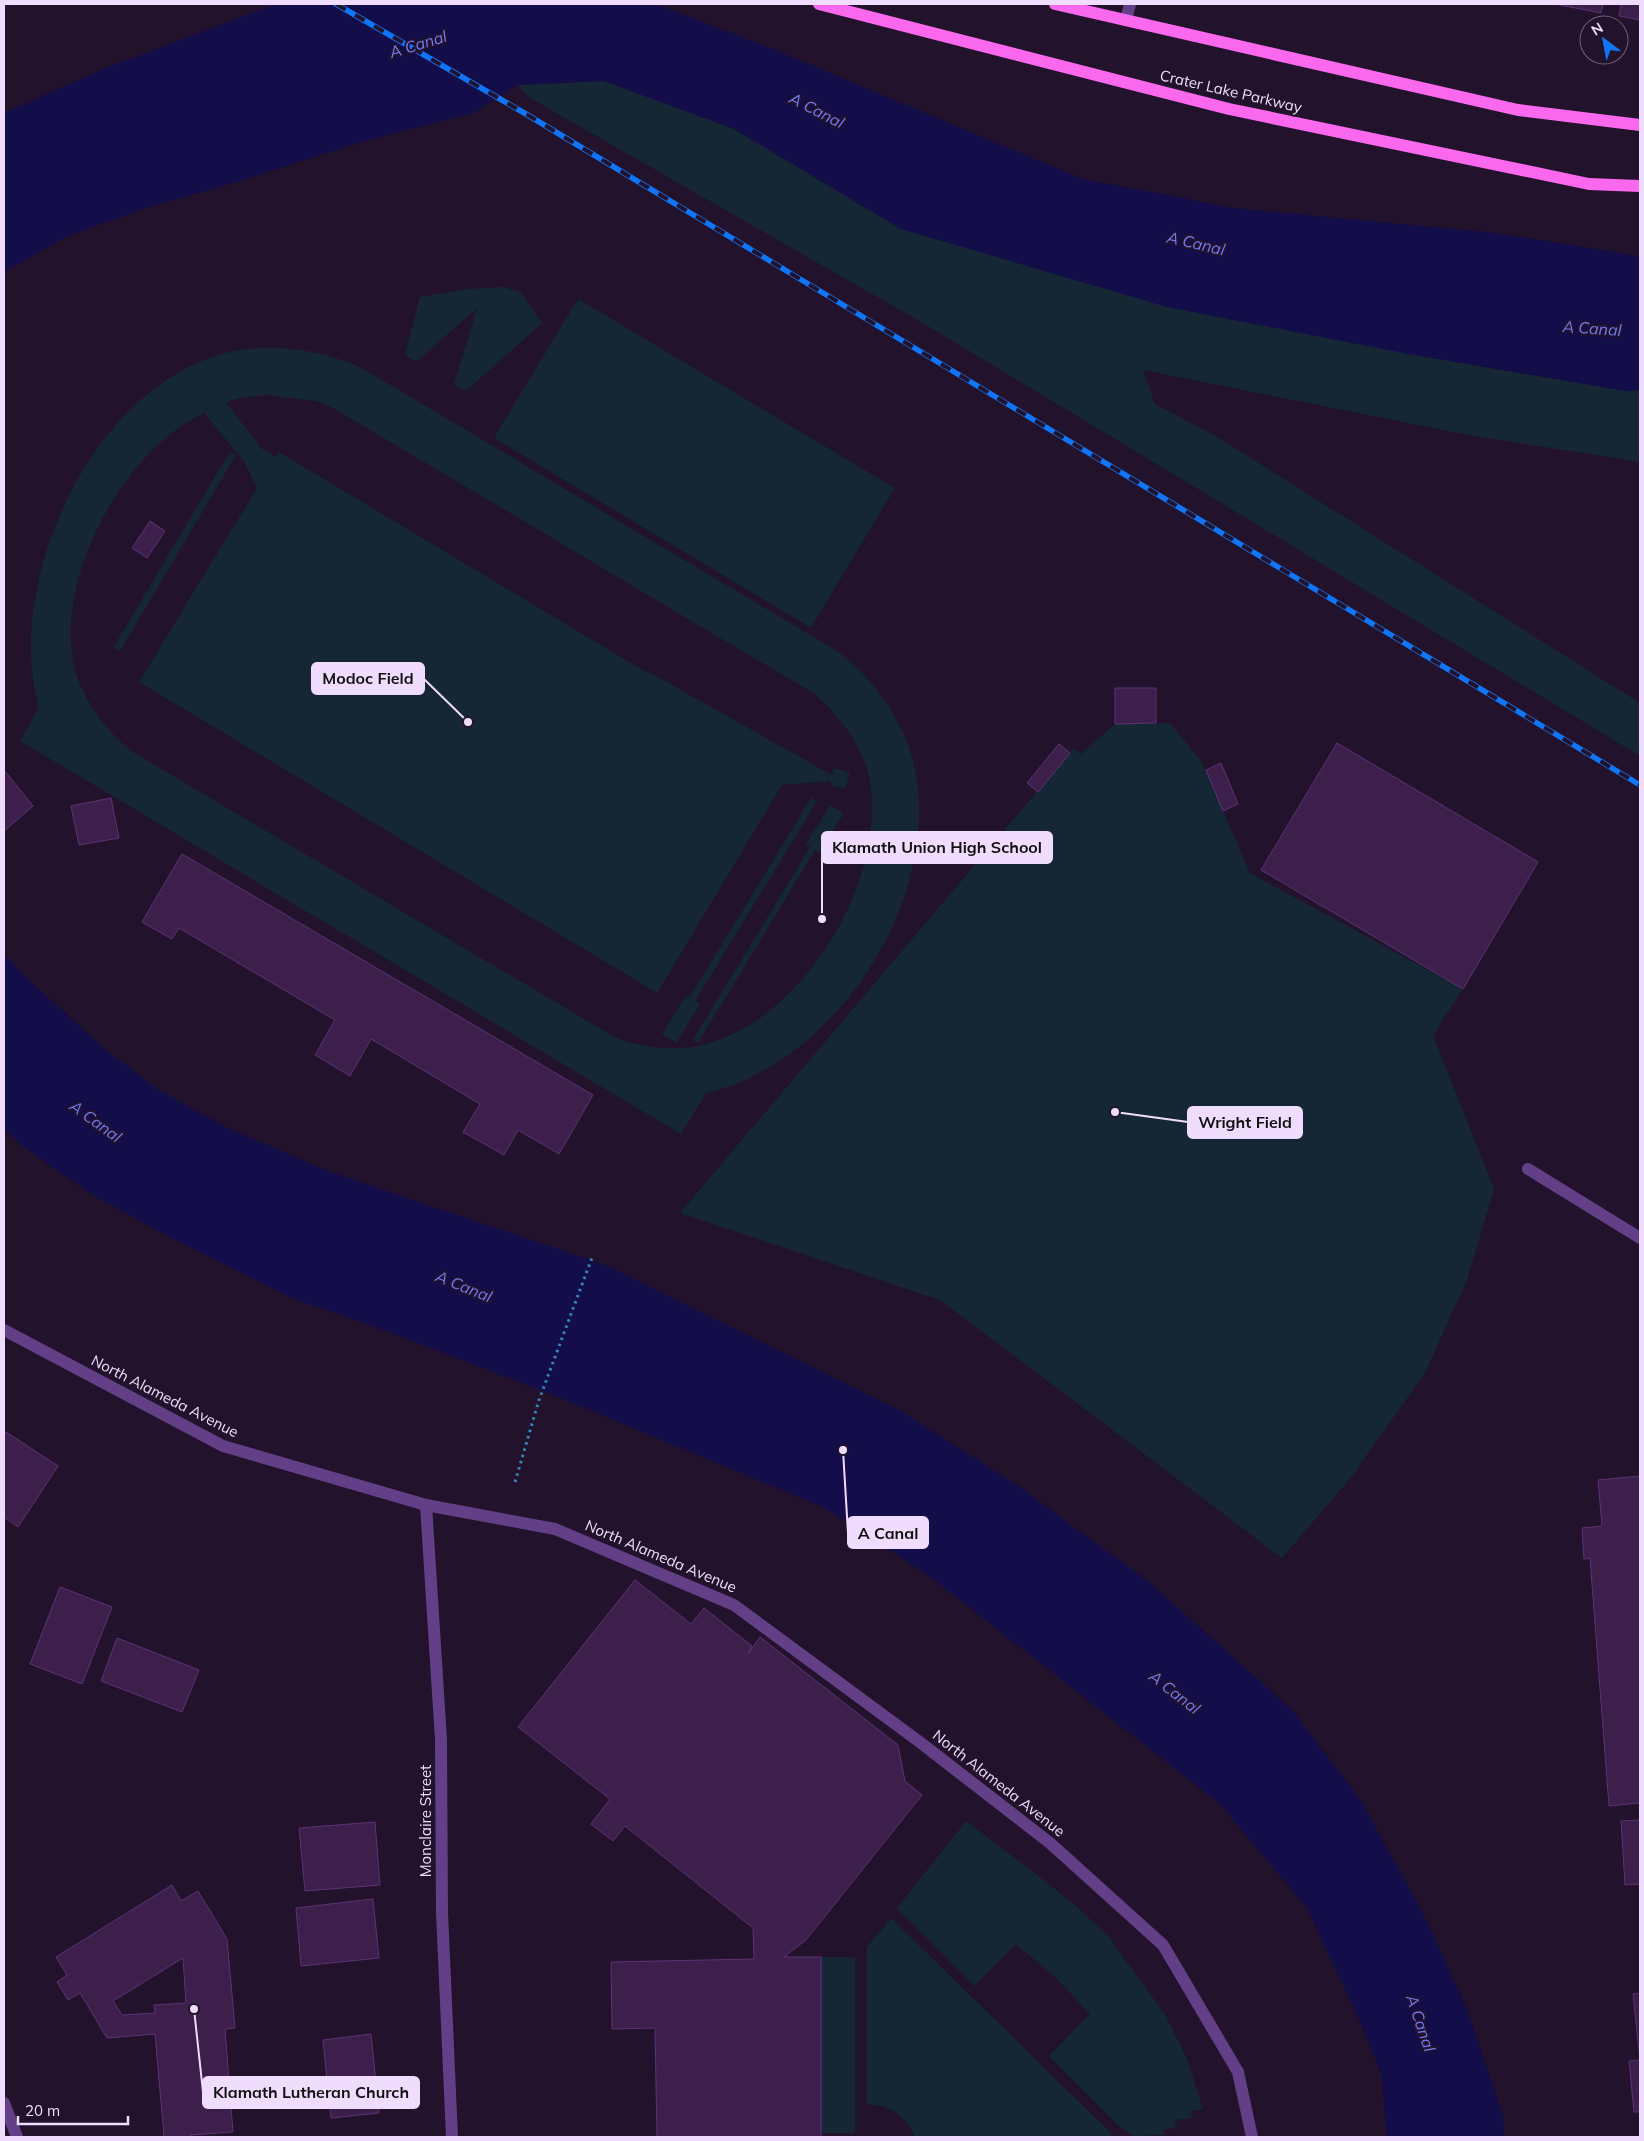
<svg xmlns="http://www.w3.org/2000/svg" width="1644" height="2141" font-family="Mulish,sans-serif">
	<rect width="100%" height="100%" fill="#22122b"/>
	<!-- green -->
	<g fill="#152735" fill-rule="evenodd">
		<path d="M604,81L734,129L901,229L1409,354L1626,391L1640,390V462L1468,435L1143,370L1155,404L1214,435L1640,703V756L928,326L530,98L517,85Z"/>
		<path d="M502,287L520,292L542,323L466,391L454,385L477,308L416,362L405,355L420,297L467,289Z"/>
		<path d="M578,299L895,488L811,628L494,438Z"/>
		<path d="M262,348C296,347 328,353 360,367L837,651C874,678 906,723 915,769C941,900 837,1063 706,1093L681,1134L20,741L39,708C0,571 109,352 262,348ZM267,395L316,401L335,409L813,693C837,712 862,745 869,776C889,876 806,1018 706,1044C677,1052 644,1048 616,1038L131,751C107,731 83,700 75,670C52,582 123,450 204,413L244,461L257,488L139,682L657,993L782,785L831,781L830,785L845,789L850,773L834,768L832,775L647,671L646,672L279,452L275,457L261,448L226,402L244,397Z"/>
		<path d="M230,452L236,455L120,651L113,648Z"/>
		<path d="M1170,723L1202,762L1250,873L1463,989L1433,1035L1494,1189L1467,1280L1425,1373L1349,1480L1282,1558L940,1300L680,1213L1074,748L1081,754L1115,724Z"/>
		<path d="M811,798L817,801L695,1001L700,1004L676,1043L662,1034L686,996L690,997Z"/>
		<path d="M830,805L844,813L820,852L815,850L698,1043L693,1040L810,847L806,844Z"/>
		<path d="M966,1821L1040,1877L1076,1906L1109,1937L1166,2016L1187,2059L1203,2109L1191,2111L1192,2118L1175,2120L1176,2128L1163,2130L1164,2135L1133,2136L1120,2127L1049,2056L1090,2014L1055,1977L1016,1944L975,1986L897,1908Z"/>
		<path d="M891,1918L1112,2134L1109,2137H915C903,2113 893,2107 867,2104V1947Z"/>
		<rect x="821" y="1957" width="34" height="176"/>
	</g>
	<!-- water -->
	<g fill="#130d49">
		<path d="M276,4H647L664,7L778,51L1080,178L1233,208L1496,233L1640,256V390L1626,391L1409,354L1167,307L901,229L734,129L604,81L517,85L473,113L365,141L230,184L146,208L68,236L4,272V113L101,70Z"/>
		<path d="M4,954L31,982L106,1050L160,1091L228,1128L325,1170L608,1266L899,1410L1017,1485L1149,1582L1292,1710L1360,1799L1423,1913L1465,2004L1503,2115L1504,2137H1387L1381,2073L1358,2017L1307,1908L1219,1803L932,1578L825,1508L558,1397L392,1333L289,1297L167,1236L88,1192L24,1147L4,1128Z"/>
	</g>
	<!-- building -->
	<g fill="#3c1f4b" stroke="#5f3276" fill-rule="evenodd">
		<path d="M1555,4H1603L1601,13Z"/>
		<path d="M1621,4H1640V20L1619,16Z"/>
		<path d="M150,521L165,531L147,558L132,548Z"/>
		<path d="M1115,688H1156V723L1115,724Z"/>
		<path d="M1337,743L1538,862L1463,989L1261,870Z"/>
		<path d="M1059,744L1070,753L1038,792L1027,783Z"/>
		<path d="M1221,763L1238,804L1223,811L1206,770Z"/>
		<path d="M4,770L33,806L4,831Z"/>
		<path d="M111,798L119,838L79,845L71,806Z"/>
		<path d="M182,854L593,1095L559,1154L518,1130L504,1155L463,1132L480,1104L371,1039L350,1076L315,1055L335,1020L179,928L172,939L142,922Z"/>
		<path d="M6,1432L58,1466L18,1527L4,1517V1436Z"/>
		<path d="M1640,1476V1803L1609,1806L1590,1558L1584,1559L1582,1528L1602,1526L1598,1480Z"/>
		<path d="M635,1580L691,1624L704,1608L752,1646L748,1654L760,1637L898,1745L905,1781L922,1795L806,1940L784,1957H821V2137H657L655,2028L612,2029L611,1962L754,1959L753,1928L625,1826L613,1841L591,1824L610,1799L518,1727Z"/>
		<path d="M60,1587L112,1607L82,1684L30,1664Z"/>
		<path d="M117,1638L199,1670L182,1712L101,1681Z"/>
		<path d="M1640,1820V1884L1625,1885L1621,1821Z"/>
		<path d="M375,1822L380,1885L305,1891L299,1828Z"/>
		<path d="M172,1885L181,1901L198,1891L227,1939L235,2028L225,2029L233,2132L191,2135V2137H164L155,2034L107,2038L80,1993L68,2000L57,1982L67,1975L56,1957ZM183,1958L186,2003L154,2005L155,2013L122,2015L113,2001Z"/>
		<path d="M373,1899L379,1958L301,1966L296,1908Z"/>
		<path d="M1640,1993V2112H1634L1629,2061L1640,2060L1633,1994Z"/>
		<path d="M371,2034L379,2113L331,2118L323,2040Z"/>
	</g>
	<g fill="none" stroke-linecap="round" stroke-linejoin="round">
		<!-- path -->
		<path stroke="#3585ba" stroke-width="3" stroke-dasharray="2.5 4" stroke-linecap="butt" d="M515,1482L539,1400L593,1255"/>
		<!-- minor -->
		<g stroke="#633f88" stroke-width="12">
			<path d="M1126,20L1130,4"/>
			<path d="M1528,1169L1640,1238"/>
			<path d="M4,1330L223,1446L426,1505L555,1529L734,1605L921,1743L1050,1843L1163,1945L1238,2072L1252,2137"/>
			<path d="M426,1505L441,1740L442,1913L452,2137"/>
			<path d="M4,2103L17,2137"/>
		</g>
		<!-- major -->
		<g stroke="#fa68ee" stroke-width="12">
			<path d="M819,4L1229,109L1589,184L1640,186"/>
			<path d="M1055,4L1518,110L1640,125"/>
		</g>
		<defs>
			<path id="rail" d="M336,4L526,114L1640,785"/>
		</defs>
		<!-- rail casing -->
		<use href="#rail" stroke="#1076f7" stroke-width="5.5"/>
		<!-- rail -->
		<use href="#rail" stroke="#22122b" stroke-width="4" stroke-dasharray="11" stroke-linecap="butt"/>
	</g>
	<g text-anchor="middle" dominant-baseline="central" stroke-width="4" stroke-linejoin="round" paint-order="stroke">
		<!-- street labels -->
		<g font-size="15" fill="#f0ddfe" stroke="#22122b">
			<text transform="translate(1231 91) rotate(13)">Crater Lake Parkway</text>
			<text transform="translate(165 1396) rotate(27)">North Alameda Avenue</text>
			<text transform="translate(661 1556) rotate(23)">North Alameda Avenue</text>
			<text transform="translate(999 1783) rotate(38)">North Alameda Avenue</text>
			<text transform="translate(425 1821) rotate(-90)">Monclaire Street</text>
		</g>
		<!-- water labels -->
		<g font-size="16" font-style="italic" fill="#6f7afa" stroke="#22122b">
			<text transform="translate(418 44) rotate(-17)">A Canal</text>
			<text transform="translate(817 110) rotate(27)">A Canal</text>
			<text transform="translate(1196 243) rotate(13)">A Canal</text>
			<text transform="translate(1592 328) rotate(4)">A Canal</text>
			<text transform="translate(96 1121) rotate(36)">A Canal</text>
			<text transform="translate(464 1286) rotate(22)">A Canal</text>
			<text transform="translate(1175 1692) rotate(38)">A Canal</text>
			<text transform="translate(1421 2023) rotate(71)">A Canal</text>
		</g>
	</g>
	<!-- callouts -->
	<path fill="none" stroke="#f0ddfe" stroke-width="2" d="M468 722L424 679M822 919L822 847M1115 1112L1188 1122M843 1450L848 1533M194 2009L203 2092"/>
	<g fill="#f0ddfe" stroke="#22122b" stroke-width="2">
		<circle cx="468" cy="722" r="5"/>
		<circle cx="822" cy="919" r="5"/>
		<circle cx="1115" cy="1112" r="5"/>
		<circle cx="843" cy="1450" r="5"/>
		<circle cx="194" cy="2009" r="5"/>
	</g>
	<g fill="#f0ddfe" stroke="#f0ddfe" stroke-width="2">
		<rect x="312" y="663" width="112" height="31" rx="5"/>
		<rect x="822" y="832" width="230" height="31" rx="5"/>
		<rect x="1188" y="1107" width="114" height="31" rx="5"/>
		<rect x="848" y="1517" width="80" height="31" rx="5"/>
		<rect x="203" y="2077" width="216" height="31" rx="5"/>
	</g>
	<g font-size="16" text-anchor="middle" font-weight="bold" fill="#111">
		<text x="368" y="684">Modoc Field</text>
		<text x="937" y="853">Klamath Union High School</text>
		<text x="1245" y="1128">Wright Field</text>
		<text x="888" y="1539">A Canal</text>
		<text x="311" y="2098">Klamath Lutheran Church</text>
	</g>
	<!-- border -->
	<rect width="1644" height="2141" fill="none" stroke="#f0ddfe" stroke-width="10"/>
	<!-- north arrow -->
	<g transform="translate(1604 40) rotate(328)"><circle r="24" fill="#22122b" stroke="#74637f"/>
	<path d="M0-4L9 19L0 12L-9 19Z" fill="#1076f7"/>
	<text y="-8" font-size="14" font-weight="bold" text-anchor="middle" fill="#f0ddfe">N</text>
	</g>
	<!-- scale -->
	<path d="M18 2116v8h110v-8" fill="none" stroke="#f0ddfe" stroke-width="2.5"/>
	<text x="25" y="2116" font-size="15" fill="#f0ddfe" stroke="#22122b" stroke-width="4" paint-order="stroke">20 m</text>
</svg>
